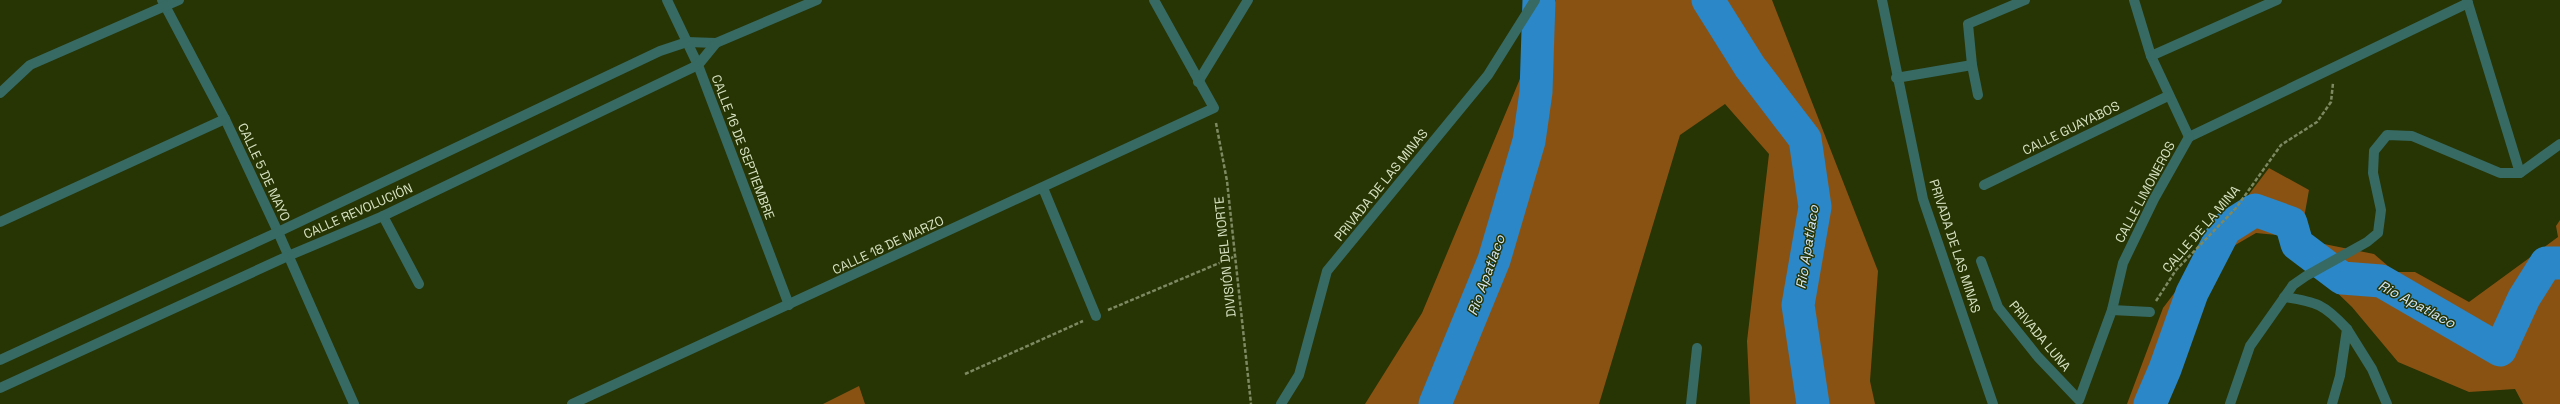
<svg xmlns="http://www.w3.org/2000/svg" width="2560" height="404" font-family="'Space Grotesk',sans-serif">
	<rect width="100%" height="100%" fill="#273404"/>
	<!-- forest -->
	<g fill="#895213">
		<path d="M1556,0H1772L1878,271L1870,381L1875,404H1750L1747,341L1769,154L1725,104L1680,135L1599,404H1365L1422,313L1522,74Z"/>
		<path d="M2269,168L2309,190L2301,235L2314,242L2374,254L2395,272H2415L2469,302L2558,237L2556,226L2560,220V404H2523L2515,389L2469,392L2398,362L2352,307L2277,235L2256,233L2225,251L2156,404H2127L2163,308Z"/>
		<path d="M859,386L865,404H823Z"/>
	</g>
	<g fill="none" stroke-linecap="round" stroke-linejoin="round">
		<!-- river -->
		<g stroke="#2b87c7" stroke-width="33">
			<path d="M1708,0L1750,67L1805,139L1815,207L1798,305L1813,404"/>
			<path d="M1435,404L1494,260L1529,141L1536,92L1539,0"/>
			<path d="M2150,404L2165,369L2192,293L2225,229L2255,210L2291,223L2297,244L2342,278L2381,281L2500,350L2524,298L2546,263H2560"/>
		</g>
		<!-- path -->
		<g stroke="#7d8961" stroke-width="2.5" stroke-dasharray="4 2" stroke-linecap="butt">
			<path d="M1216,123L1227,181L1251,404"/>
			<path d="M2156,301L2176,270L2236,208L2281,145L2317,122L2331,102L2333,83"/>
			<path d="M1108,310L1236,256"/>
			<path d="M965,374L1083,321"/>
		</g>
		<!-- minor -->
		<g stroke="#366a63" stroke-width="10">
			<path d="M162,0L225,119L278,232L354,404"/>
			<path d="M667,0L698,65L789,305"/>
			<path d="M1882,0L1923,199L1993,404"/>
			<path d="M2134,0L2151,56L2189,137"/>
			<path d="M2467,0L2520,173"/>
			<path d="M2151,56L2277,0"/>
			<path d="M1896,78L1972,65"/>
			<path d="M1198,82L1248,0"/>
			<path d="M0,93L30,65L179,0"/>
			<path d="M1978,95L1972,65L1968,24L2025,0"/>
			<path d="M2189,137L2468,3"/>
			<path d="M1984,185L2168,96"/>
			<path d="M1043,188L1096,316"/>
			<path d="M383,216L419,284"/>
			<path d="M0,222L225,119"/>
			<path d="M1981,261L1998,307L2038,357L2079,400L2112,310L2123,263L2154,199L2189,137"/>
			<path d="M2284,297C2317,302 2324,304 2347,329L2340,376L2332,404"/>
			<path d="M2112,310L2150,312"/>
			<path d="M2347,329L2372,369L2387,404"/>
			<path d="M0,360L278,232L660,51L687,42L716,43L817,0"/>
			<path d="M0,388L288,256L383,216L698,65L716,43"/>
			<path d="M572,404L1214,108L1154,0"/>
			<path d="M1281,404L1299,375L1327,271L1488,75L1535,0"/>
			<path d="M1691,404L1697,348"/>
			<path d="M2230,404L2250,346L2293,285L2306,276L2367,242L2378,233L2381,210L2373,173L2374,151L2387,135L2412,136L2500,173H2520L2560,144"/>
		</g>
	</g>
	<g text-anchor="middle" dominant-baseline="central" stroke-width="3" stroke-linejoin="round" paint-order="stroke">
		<!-- street labels -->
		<g font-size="13" fill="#d7e2c2" stroke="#273404">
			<text transform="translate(2071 128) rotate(-26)">CALLE GUAYABOS</text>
			<text transform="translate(743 147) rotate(69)">CALLE 16 DE SEPTIEMBRE</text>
			<text transform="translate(264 172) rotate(65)">CALLE 5 DE MAYO</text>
			<text transform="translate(1381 185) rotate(-51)">PRIVADA DE LAS MINAS</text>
			<text transform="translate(2145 192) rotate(-62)">CALLE LIMONEROS</text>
			<text transform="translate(358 211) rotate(-24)">CALLE REVOLUCIÓN</text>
			<text transform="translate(2201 229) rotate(-49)">CALLE DE LA MINA</text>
			<text transform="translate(888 245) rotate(-25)">CALLE 18 DE MARZO</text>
			<text transform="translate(1955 246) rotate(72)">PRIVADA DE LAS MINAS</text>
			<text transform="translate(1225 257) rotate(-96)">DIVISIÓN DEL NORTE</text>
			<text transform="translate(2040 336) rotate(50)">PRIVADA LUNA</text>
		</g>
		<!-- water labels -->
		<g font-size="14" font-style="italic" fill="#d3e7f9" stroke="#273404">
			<text transform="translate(1807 247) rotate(-81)">Rio Apatlaco</text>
			<text transform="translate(1486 275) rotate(-70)">Rio Apatlaco</text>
			<text transform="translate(2417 304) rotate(28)">Rio Apatlaco</text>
		</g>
	</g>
</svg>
